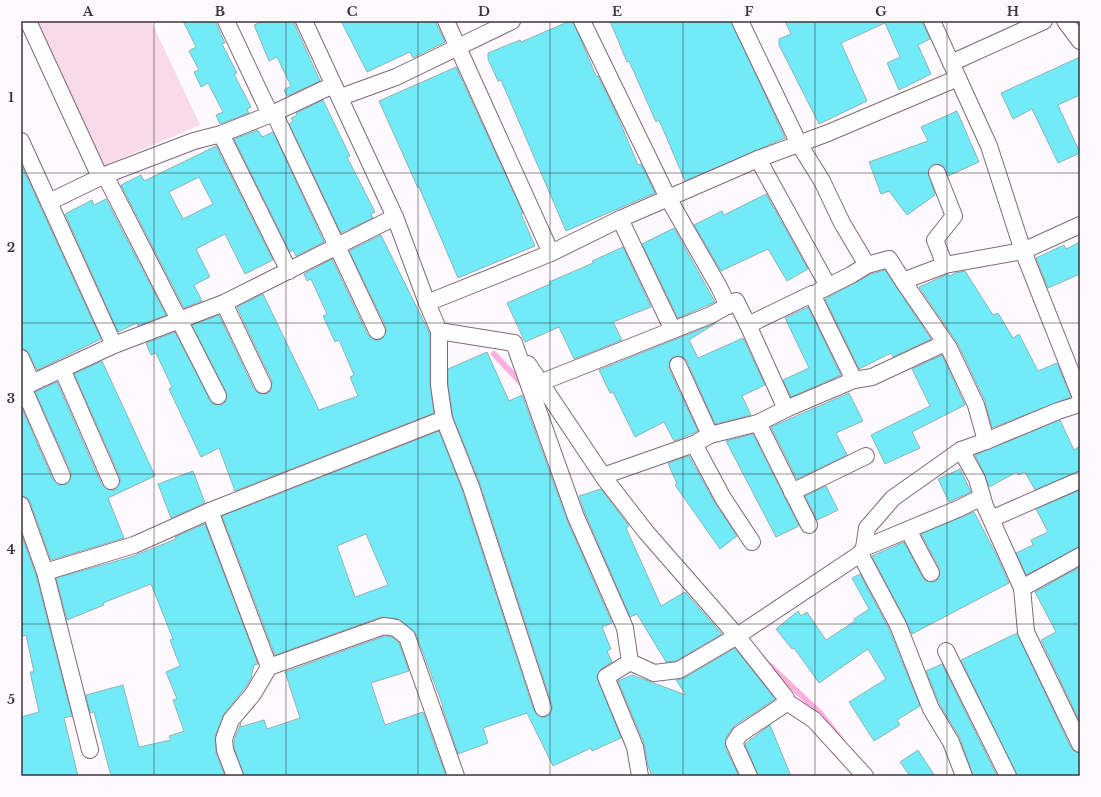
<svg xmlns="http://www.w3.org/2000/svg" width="1101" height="797" font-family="'Libre Baskerville',serif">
	<rect width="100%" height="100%" fill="#fef9fc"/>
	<!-- green -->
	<path fill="#f8daeb" d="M31,21H151L200,125L98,168Z"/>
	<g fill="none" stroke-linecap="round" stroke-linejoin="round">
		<!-- stream -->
		<g stroke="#feafdf" stroke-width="6">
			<path d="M494,354L523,385"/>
			<path d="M769,665L821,714L839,737"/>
		</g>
	</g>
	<!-- building -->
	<g fill="#72ebf9" stroke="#92b1b5" fill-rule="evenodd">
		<path d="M183,21H215L225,43L222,44L237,73L234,74L251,107L247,109L249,113L220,124L216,115L223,112L208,83L201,87L194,72L199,70L189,51L196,47Z"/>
		<path d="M264,21H293L320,81L287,96L284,90L291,86L277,57L269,61L254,25Z"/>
		<path d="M341,21H435L445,42L413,58L410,52L367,72Z"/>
		<path d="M570,21H573L596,76H598L617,115L638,165L641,164L655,193L566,231L501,80L498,81L488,59V53L520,40L521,42Z"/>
		<path d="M610,21H731L785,138L685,181L659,120L656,122L629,61L627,62Z"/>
		<path d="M785,21H922L930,39L918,45L931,74L899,90L887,63L900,57L885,23L841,43L867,101L819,124L779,45V39L791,34Z"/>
		<path d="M1080,57V95L1058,105L1080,153L1058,163L1032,109L1013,119L1001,93Z"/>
		<path d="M456,67L523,213L521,214L535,246L458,278L419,187L418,188L379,101Z"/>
		<path d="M323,100L350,156L347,157L375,212L371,214L373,218L341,233L289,124L293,122L291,118L297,115L296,113Z"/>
		<path d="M957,111L979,162L948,176L943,165L933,164L928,172L935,195L907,215L889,191L881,194L869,162L928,141L921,127Z"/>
		<path d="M258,130L262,137L273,132L324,242L296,256L293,250L290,252L234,139Z"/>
		<path d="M216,146L273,260L245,274L225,234L196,249L210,277L194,285L202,301L184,308L121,185L141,175L144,181ZM199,177L213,204L183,219L169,192Z"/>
		<path d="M21,164L101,339L37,370L29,354L26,350L21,349Z"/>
		<path d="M766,194L808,269L787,281L768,249L721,271L694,225L722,211L724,215Z"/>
		<path d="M106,199L166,315L138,326L137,323L118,332L65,214L92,200L94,205Z"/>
		<path d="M674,228L715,302L678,318L642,244Z"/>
		<path d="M381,235L430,334V385L434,413L235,491L219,448L201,457L169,389L172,387L156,353L151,355L146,343L175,332L210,400L213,404L222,405L226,401V392L192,325L219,315L254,389L258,393L267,394L271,390L272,381L237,307L263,294L319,410L358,396L350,377L354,375L339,340L335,342L323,316L327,314L311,279L307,281L304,274L332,259L368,335L376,340L381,339L386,332V327L349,251Z"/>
		<path d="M1080,242V274L1048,288L1036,258L1064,245L1066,249Z"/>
		<path d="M623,247L651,307L613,322L622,340L574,359L559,327L525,342L507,303L550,284L549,282L593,263L592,261Z"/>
		<path d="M885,270L931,339L893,357L891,353L859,369L825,299L871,274Z"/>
		<path d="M965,271L993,315L998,313L1013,338L1019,334L1038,371L1057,363L1071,397L992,428L985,401L958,344L919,287L948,274L950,276L955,273Z"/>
		<path d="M808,307L841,375L791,397L783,380L809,368L785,318Z"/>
		<path d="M716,323L689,340L698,358L743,338L765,385L742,396L751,415L715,424L687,361L683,357L674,356L670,360L669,369L698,431L674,441L664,422L635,437L613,392L610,393L599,370Z"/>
		<path d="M487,352L509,401L522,395L567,520L612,623L602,627L611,649L607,651L612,662L601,669L597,677L621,738L592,751L591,748L553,766L527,713L483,728L488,743L458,754L442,706H443L416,634L398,619L381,617L275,655L222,516L439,431L462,490L534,711L541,717H546L552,710V705L480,484L453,417L448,384V369ZM366,534L388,585L355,597L337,546Z"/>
		<path d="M942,355L965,405L912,432L920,448L885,464L871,435L930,406L912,369Z"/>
		<path d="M102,361L155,476L108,498L124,538L51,560L30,502L27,498L21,496V406L53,480L61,485L66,484L71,477V472L35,392L57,382L102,485L110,490H115L120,482V477L74,374Z"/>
		<path d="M849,393L863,421L836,433L847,455L797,479L771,427Z"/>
		<path d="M1060,420L1074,450L1080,446V471L1035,490L1025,472L1018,475L1017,472L989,487L985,475L975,455Z"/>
		<path d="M753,434L799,526L776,537L726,441Z"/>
		<path d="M689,456L715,503L737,536L720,549L675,485L677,484L668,463Z"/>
		<path d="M960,469L971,492L949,502L938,479Z"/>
		<path d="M193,471L205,503L171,518L158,484Z"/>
		<path d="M826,486L838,510L817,520L805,496Z"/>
		<path d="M601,489L629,526L626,528L661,606L685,592L722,634L676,661L666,662L637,614L630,617L585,513L579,496Z"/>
		<path d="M1080,490V547L1026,575L1016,553L1033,545L1031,540L1048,532L1036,509Z"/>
		<path d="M974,512L995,552L1009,583L912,634L872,556L904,542L923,578L926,581L935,582L939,578L940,569L921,534Z"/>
		<path d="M205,524L258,664L254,665L251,678L245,688L224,714L215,736L216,753L225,776H111L94,712L90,713L86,695L123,685L139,747L171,740L169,736L184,731L173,700L177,699L166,672L180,666L170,640L173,639L151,584L103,603L104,605L67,620L56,578L131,557L176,539L175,537Z"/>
		<path d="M21,533L36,575L72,716L64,718L78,776H21V717L39,712L30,672H34L26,635L21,637Z"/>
		<path d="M1080,567V722L1041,640L1056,632L1035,592Z"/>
		<path d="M860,574L889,629L920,706L897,720L900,725L874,741L849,702L886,679L868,649L819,683L794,648L792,649L776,629L798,611L801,616L807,612L826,640L855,621L854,619L869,609L852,578Z"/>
		<path d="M1017,633L1071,748L1075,752L1080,753V776H1017L961,660Z"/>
		<path d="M385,636L392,637L399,643L409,671L371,683L385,725L423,712L446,776H244L234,748V740L241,723L240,727L264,720L267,729L300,718L285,672Z"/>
		<path d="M735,648L775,699L734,726L726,738L725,747L739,776H652L648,766L644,743L618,681L632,675L686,695L676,680L684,678Z"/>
		<path d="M942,664L997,776H973L960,738L940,705L926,671Z"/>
		<path d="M770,725L791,776H758L745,744Z"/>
		<path d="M918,750L935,776H910L900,762Z"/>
	</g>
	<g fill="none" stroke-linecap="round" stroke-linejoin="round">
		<defs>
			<g id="minor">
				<path d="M28,21L100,177"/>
				<path d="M226,21L270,114"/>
				<path d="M304,21L395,217L427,303L439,331V385L444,419L471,487L543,708"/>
				<path d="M446,21L551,253"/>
				<path d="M582,21L668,198L719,287L728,306"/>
				<path d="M740,21L799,144L822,181L842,223L867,265"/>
				<path d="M932,21L989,146L1023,251L1080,395"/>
				<path d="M1065,21L1080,41"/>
				<path d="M951,63L1044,21"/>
				<path d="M341,97L396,77L512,21"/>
				<path d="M274,113L377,331"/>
				<path d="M221,134L289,271"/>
				<path d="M21,141L114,345"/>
				<path d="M758,159L828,286"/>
				<path d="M937,173L954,216L935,240L945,265"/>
				<path d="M105,175L218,396"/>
				<path d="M49,202L105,175L194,141L221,134L274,113L333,85"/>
				<path d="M620,219L673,330"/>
				<path d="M819,291L851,275L867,265L889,259L903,281"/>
				<path d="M224,303L263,385"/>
				<path d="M427,303L551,253L620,219L758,159L828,133L958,78"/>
				<path d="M748,325L786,409"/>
				<path d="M439,331L514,343L576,517L625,628L630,662L654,673L679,670L737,636L860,554L898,625L931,709L951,742L964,776"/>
				<path d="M21,358L32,383"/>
				<path d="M528,364L605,479L646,532L737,636L786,698L785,704L740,734L734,743L749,776"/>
				<path d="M678,365L710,435"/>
				<path d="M62,369L111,481"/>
				<path d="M547,380L711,315L736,301L748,325L812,294L854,380"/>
				<path d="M23,387L62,476"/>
				<path d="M21,388L114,345L224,303L395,217"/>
				<path d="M758,423L809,525"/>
				<path d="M986,441L1058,411L1080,404"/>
				<path d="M694,444L723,498L752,542"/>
				<path d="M961,450L977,479L985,506L1022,588L1026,632L1080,744"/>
				<path d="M603,476L694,444L710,435L758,423L786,409L854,380L872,377L945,343"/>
				<path d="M792,492L866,456"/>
				<path d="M21,505L45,572L90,750"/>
				<path d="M210,511L269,667L253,694L231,720L224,739L225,750L235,776"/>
				<path d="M991,519L1080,480"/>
				<path d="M908,530L931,573"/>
				<path d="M864,548L960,508L982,497"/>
				<path d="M860,554L864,548L867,528L893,498L961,450L986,441L976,405L949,348L903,281L945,265L1023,251L1080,225"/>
				<path d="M45,572L134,545L210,511L444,419"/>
				<path d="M1022,588L1080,556"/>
				<path d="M946,651L1008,776"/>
				<path d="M630,662L606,677L635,747L640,776"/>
				<path d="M269,667L384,626L396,628L407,637L456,776"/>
				<path d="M787,702L814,720L865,776"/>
			</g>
		</defs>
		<!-- minor casing -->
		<use href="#minor" stroke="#7f6976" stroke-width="18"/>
		<!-- minor -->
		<use href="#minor" stroke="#fff" stroke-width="16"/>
	</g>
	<!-- grid -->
	<path fill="none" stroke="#3d3339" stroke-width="1" stroke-opacity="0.55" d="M154,21V776M286,21V776M418,21V776M550,21V776M683,21V776M815,21V776M947,21V776M21,173H1080M21,323H1080M21,474H1080M21,624H1080"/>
	<!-- border -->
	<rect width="1101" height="797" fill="none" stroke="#fef9fc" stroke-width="44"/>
	<rect x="22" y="22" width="1057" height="753" fill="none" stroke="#3d3339" stroke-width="1.5"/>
	<g font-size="13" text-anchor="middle" font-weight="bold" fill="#3d3339">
		<text x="88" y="16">A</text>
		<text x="220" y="16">B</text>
		<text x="352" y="16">C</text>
		<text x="484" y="16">D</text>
		<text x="617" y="16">E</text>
		<text x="749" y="16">F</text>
		<text x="881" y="16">G</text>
		<text x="1013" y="16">H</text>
		<text x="11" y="102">1</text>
		<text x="11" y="252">2</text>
		<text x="11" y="403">3</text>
		<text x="11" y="554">4</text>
		<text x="11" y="704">5</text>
	</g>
</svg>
